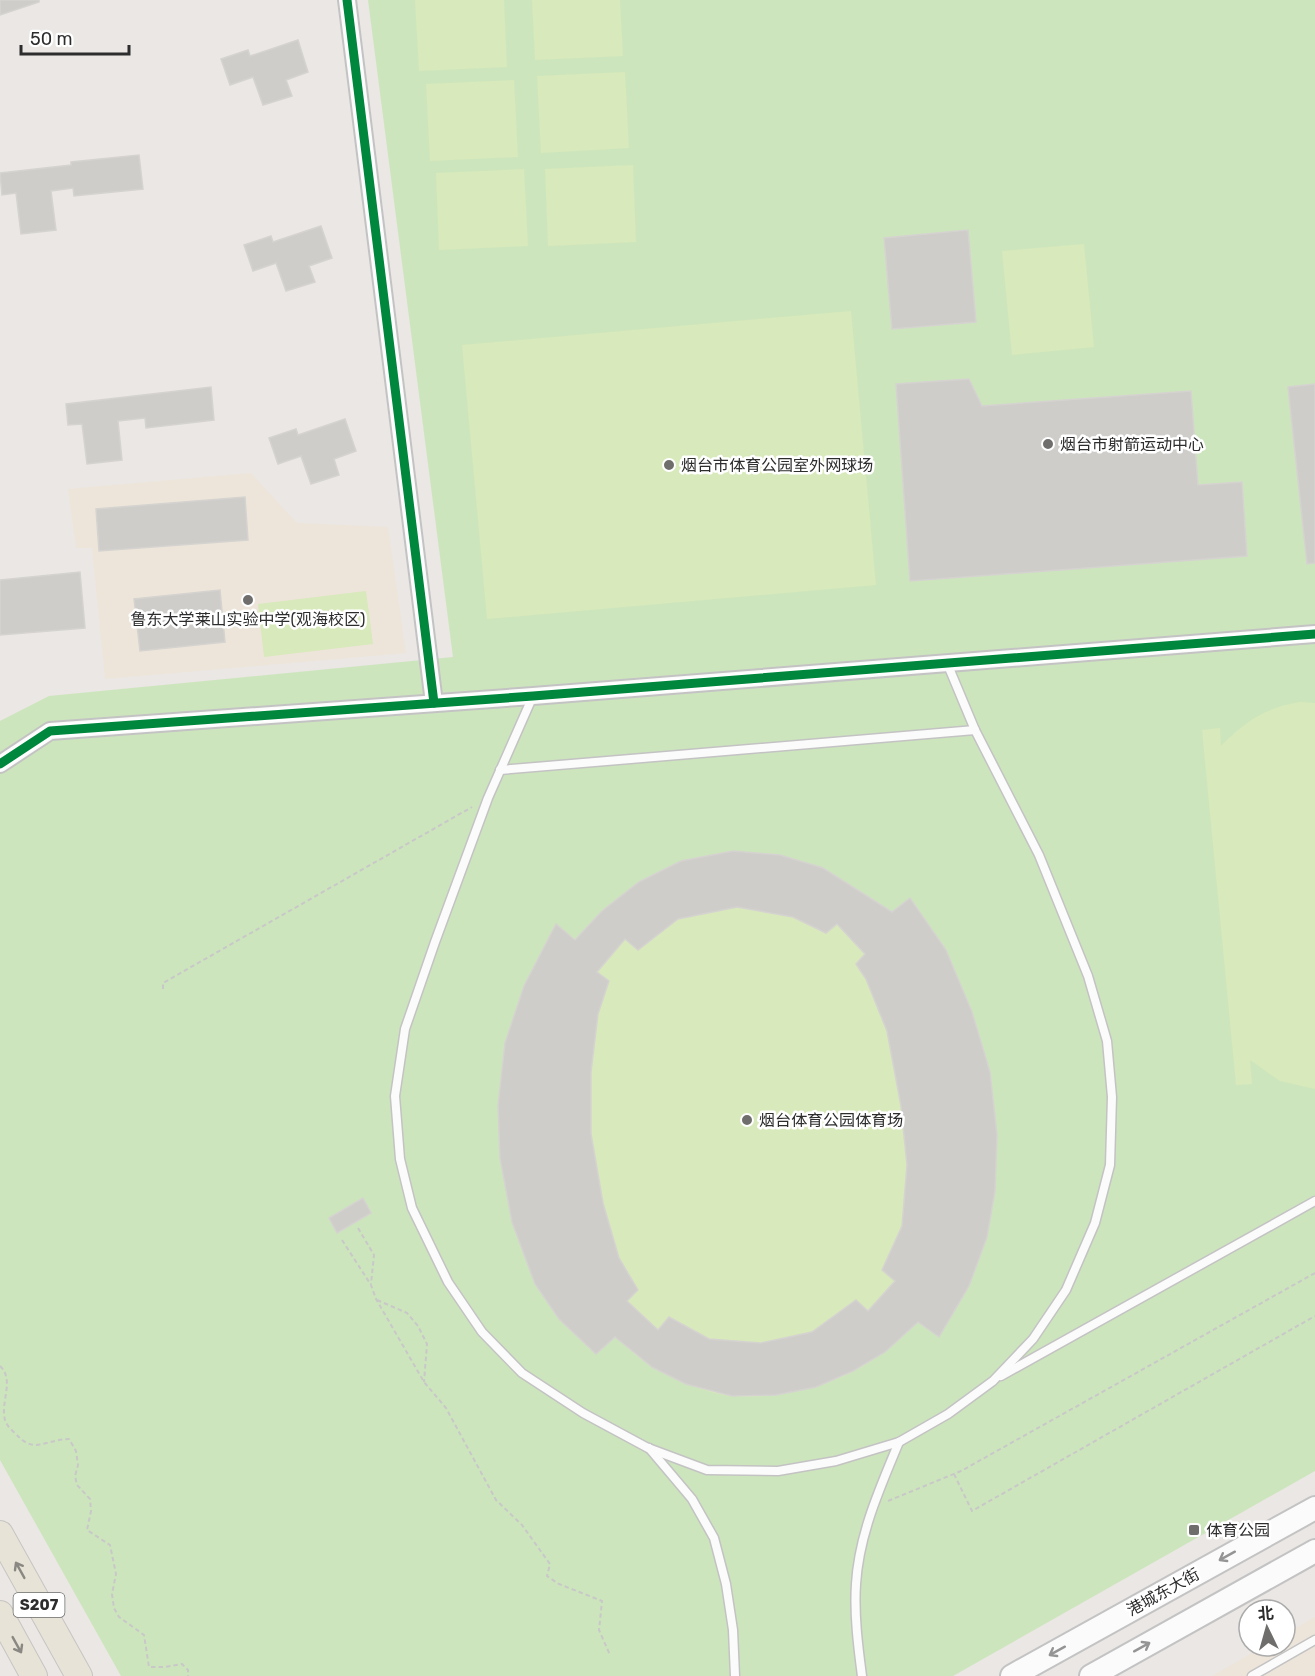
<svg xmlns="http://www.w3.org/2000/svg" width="1315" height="1676" font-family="Rubik,'Noto Sans SC',sans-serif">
	<rect width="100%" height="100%" fill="#eae7e4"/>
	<!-- education -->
	<g fill="#ede5d9">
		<path d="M251,473L297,523L388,527L406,653L105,679L92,548H76L68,489Z"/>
		<path d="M1315,1617V1676H1212L1264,1646H1285V1634Z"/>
	</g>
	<!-- green -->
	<path fill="#cde5bd" d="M368,0H1315V1471L953,1676H121L0,1460V721L49,696L453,657Z"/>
	<!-- pitch -->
	<g fill="#d8e9bb">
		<path d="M415,0H504L507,67L419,71Z"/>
		<path d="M532,0H620L623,56L535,60Z"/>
		<path d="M625,72L629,148L541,153L537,76Z"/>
		<path d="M514,80L518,157L430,161L426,84Z"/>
		<path d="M633,165L636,242L548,246L545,169Z"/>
		<path d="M524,169L528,246L439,250L436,173Z"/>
		<path d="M1084,244L1094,347L1012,355L1002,251Z"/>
		<path d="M851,311L876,585L487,619L462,345Z"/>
		<path d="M366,591L373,644L264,657L258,604Z"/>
		<path d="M1300,702L1315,703V1089L1280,1081L1250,1060L1252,1084L1236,1085L1202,730L1220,728L1221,746C1244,722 1267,707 1300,702Z"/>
		<path d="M733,851L823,868L892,912L910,898L946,950L987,1237L969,1286L939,1337L918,1322C898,1340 878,1359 853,1372C820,1388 770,1400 732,1396C709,1394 671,1379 651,1366C638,1358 627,1347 615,1337L596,1354L559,1319L535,1284L498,1106L505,1043L524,986L556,924L575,939L602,911L639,882L681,861Z"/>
	</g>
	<!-- building -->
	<g fill="#cfcdca" stroke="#d5d3d0" stroke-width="1.5" fill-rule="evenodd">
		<path d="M0,0H39V2L0,15Z"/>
		<path d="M298,40L308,72L286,80L292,96L263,105L253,77L230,85L221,59L248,50L250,56Z"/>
		<path d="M139,155L143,189L74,196L73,188L51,191L56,230L21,234L16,193L2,195L0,173L71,165V162Z"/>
		<path d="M321,226L332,258L309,266L315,282L286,291L276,263L253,271L244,245L271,236L273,242Z"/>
		<path d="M968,230L976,322L892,329L884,238Z"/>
		<path d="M969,379L982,406L1191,391L1198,485L1242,482L1247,556L910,581L896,384Z"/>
		<path d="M1315,384V563L1307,564L1288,387Z"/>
		<path d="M211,387L214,420L146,428L145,418L118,421L122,460L87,464L82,424L68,425L66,404Z"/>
		<path d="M345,419L356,451L334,459L339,475L311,484L301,456L278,464L269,438L296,429L298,435Z"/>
		<path d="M245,497L248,540L99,551L96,509Z"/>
		<path d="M80,572L85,628L0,635V580Z"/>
		<path d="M220,590L225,642L140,651L134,599Z"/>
		<path d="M733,851L780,855L823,868L892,912L910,898L946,950L972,1012L990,1072L997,1135L995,1191L987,1237L969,1286L939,1337L918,1322L885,1352L853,1371L816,1387L776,1395L732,1396L686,1384L652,1367L615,1337L596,1354L559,1319L535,1284L512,1222L500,1158L498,1106L505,1043L524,986L556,924L575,940L602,911L639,882L681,861ZM737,907L793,917L826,933L837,924L865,954L856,964L866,979L887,1031L901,1106L907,1165L902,1226L882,1270L895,1281L868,1311L856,1300L812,1332L761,1343L709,1339L669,1317L658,1330L627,1301L638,1290L619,1258L603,1203L591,1134V1072L598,1014L609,981L597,972L625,939L638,950L678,919Z"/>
		<path d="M363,1198L371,1213L337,1233L329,1218Z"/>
	</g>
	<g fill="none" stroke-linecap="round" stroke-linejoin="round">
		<defs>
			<g id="service">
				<path d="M533,696L488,798L435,942L405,1029L395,1096L400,1159L412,1208L448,1282L482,1332L522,1373L583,1413L648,1448L707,1470L778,1471L836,1461L899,1442L948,1414L993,1381L1033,1339L1066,1290L1095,1223L1110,1165L1112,1097L1107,1041L1088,976L1039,855L975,730L947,663"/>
				<path d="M500,770L975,730"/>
				<path d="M1001,1376L1315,1201"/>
				<path d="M649,1448L692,1499L714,1538L726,1584L733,1630L735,1676"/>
				<path d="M862,1676C858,1646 854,1614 856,1584C859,1534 880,1488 899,1442"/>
				<path d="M1252,1676L1315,1640"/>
			</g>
			<g id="minor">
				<path d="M347,0L434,703"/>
				<path d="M0,764L50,731L533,696L1315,634"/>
			</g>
			<g id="secondary">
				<path d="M1012,1676L1315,1508"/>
				<path d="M1091,1676L1315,1551"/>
			</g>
			<g id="primary">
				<path d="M0,1534L79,1676"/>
				<path d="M0,1614L34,1676"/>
			</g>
		</defs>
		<!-- service casing -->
		<use href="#service" stroke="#c4c3c4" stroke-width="11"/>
		<!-- minor casing -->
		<use href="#minor" stroke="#c4c3c4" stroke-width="20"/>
		<!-- secondary casing -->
		<use href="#secondary" stroke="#c4c3c4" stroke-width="26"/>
		<!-- primary casing -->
		<use href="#primary" stroke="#c6c4c3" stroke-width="28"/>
		<!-- path -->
		<g stroke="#c8c8c8" stroke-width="2" stroke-dasharray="4.5 3" stroke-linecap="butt">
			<path d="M163,989V983L472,807"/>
			<path d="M358,1228L374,1255L371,1284"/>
			<path d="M342,1240L371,1285L376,1299L424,1382L446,1408L496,1500L522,1525L550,1564L547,1576L559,1584L602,1601L599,1630L610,1655"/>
			<path d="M377,1300L407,1313L418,1326L427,1344L424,1382"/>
			<path d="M0,1366C15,1380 0,1402 5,1420C7,1427 15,1433 20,1438C24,1442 30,1445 36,1445C47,1444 58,1439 69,1439L76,1451L78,1465L75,1476L77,1485L90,1499L91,1511L87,1530L110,1545L116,1574L112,1594L114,1608L119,1617L144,1635L149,1667H165L182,1664L188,1670V1676"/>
			<path d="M954,1474L972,1511L1315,1316"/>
			<path d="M888,1501L961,1471L1315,1273"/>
		</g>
		<!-- service -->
		<use href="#service" stroke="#fcfbfb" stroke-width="8"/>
		<!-- minor -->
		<use href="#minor" stroke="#fcfbfb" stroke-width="16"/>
		<!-- secondary -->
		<use href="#secondary" stroke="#fcfbfb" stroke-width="22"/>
		<!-- primary -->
		<use href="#primary" stroke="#e7e3d6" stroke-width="26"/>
		<defs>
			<g id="cycleway">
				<path d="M347,0L434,703"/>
				<path d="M0,764L50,731L533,696L1315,634"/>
			</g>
		</defs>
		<!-- cycleway casing -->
		<use href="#cycleway" stroke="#fff" stroke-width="13"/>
		<!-- cycleway -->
		<use href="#cycleway" stroke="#00873e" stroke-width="9"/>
	</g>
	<!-- one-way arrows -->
	<defs><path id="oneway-shaft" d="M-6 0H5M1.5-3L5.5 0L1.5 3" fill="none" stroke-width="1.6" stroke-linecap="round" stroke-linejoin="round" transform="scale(1.5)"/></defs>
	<g stroke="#949494">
		<use href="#oneway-shaft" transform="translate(1227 1556) rotate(151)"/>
		<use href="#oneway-shaft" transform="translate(1142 1647) rotate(-29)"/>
		<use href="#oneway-shaft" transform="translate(1057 1651) rotate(151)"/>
	</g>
	<g stroke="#8a8882">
		<use href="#oneway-shaft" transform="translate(20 1570) rotate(-119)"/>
		<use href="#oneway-shaft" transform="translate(17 1645) rotate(61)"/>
	</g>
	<!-- markers -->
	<g fill="#6f6e6d" stroke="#fff" stroke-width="2">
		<circle cx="1048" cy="444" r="6"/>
		<circle cx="669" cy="465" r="6"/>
		<circle cx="248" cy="600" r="6"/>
		<circle cx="747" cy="1120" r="6"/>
		<rect x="1188" y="1524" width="12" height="12" rx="3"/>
	</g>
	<g text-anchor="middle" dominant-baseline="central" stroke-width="5" stroke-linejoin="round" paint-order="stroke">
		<!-- shield labels -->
		<rect fill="#fff" stroke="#6c6c6c" stroke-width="1.5" x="13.5" y="1593" width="51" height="24" rx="4.5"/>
		<g font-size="15" font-weight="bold" fill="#2d2d2d">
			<text x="39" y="1605">S207</text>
		</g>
		<!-- poi labels -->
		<g font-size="16" fill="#2d2d2d" stroke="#fff" text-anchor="start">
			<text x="1060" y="444">烟台市射箭运动中心</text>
			<text x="681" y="465">烟台市体育公园室外网球场</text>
			<text x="248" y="619" text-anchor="middle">鲁东大学莱山实验中学(观海校区)</text>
			<text x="759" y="1120">烟台体育公园体育场</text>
			<text x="1206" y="1530">体育公园</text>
		</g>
		<!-- street labels -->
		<g font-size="16" fill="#2d2d2d" stroke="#fff">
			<text transform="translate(1163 1592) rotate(-29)">港城东大街</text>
		</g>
	</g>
	<!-- north arrow -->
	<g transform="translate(1267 1628) rotate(355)"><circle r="28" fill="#ffffff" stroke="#ababab" stroke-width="1.5"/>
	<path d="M0-4.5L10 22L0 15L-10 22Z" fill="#6f6e6d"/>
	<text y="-9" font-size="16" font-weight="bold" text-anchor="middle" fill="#2d2d2d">北</text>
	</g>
	<!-- scale -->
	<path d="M21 45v9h108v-9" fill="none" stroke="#2d2d2d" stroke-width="3"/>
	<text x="30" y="45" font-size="18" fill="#2d2d2d" stroke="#ffffff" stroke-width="4.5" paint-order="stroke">50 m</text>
</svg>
